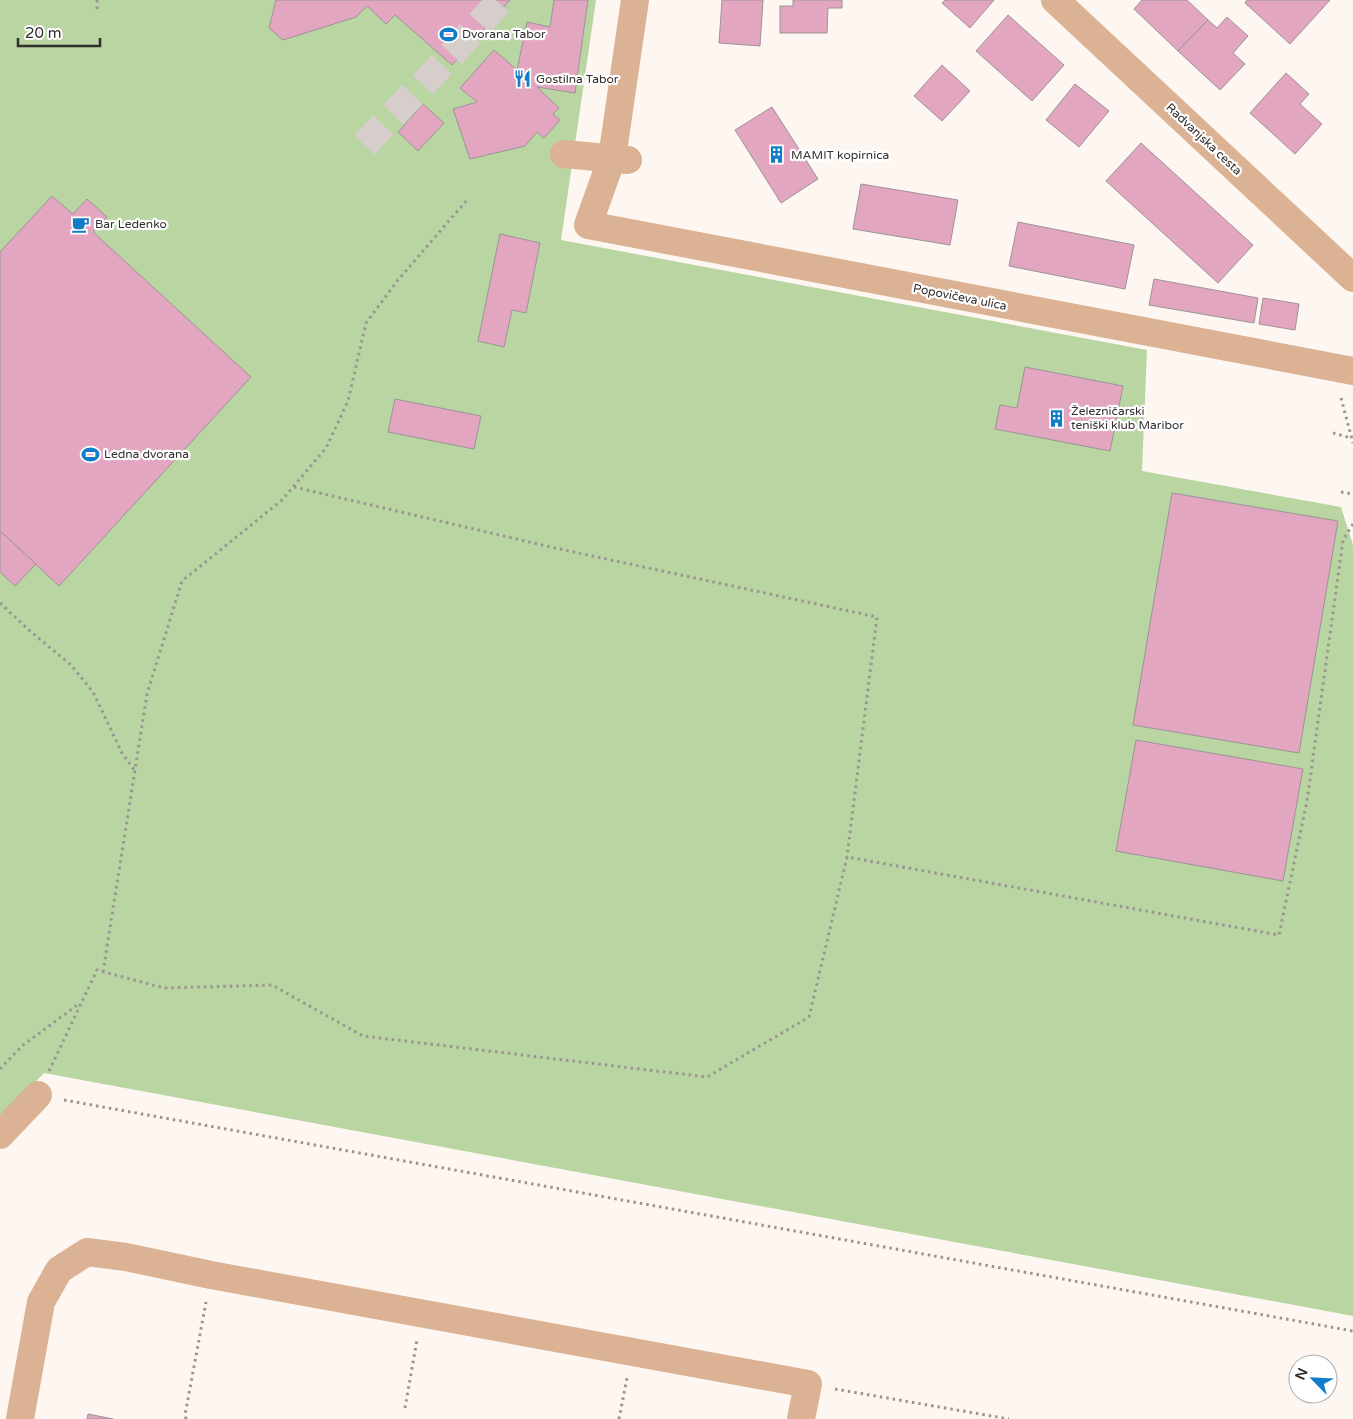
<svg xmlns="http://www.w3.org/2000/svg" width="1353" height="1419" font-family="'Varela Round',sans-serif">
	<rect width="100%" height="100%" fill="#fef6f1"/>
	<!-- green -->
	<path fill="#b8d5a2" d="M0,0H596L561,240L1147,350L1142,471L1341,507L1353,545V1316L44,1073L0,1118Z"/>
	<!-- building -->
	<g fill="#e3a6c0" stroke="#9c9397">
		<path d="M276,0H510L452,65L395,15L386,24L367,6L356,17L283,40L269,28Z"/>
		<path d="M554,0H588L575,93L537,87L559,108L553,114L560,120L544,138L537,132L525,146L470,159L453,109L477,102L460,88L494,50L517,70L527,22L550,27Z"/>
		<path d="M722,0H763L760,46L719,43Z"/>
		<path d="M793,0H842V8H828L827,33H780V6H793Z"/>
		<path d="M945,0H994L970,28L942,3Z"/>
		<path d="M1142,0H1187L1208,20L1178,51L1134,9Z"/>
		<path d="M1247,0H1330L1290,44L1245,3Z"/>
		<path d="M1008,15L1064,65L1032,101L976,51Z"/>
		<path d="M1227,17L1248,36L1233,53L1245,64L1220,90L1178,51L1208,20L1217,28Z"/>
		<path d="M942,65L970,91L942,121L914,96Z"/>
		<path d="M1286,73L1309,94L1300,104L1322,124L1295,154L1250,113Z"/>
		<path d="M1075,84L1109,111L1079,147L1046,120Z"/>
		<path d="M423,104L444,123L418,151L398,132Z"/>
		<path d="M772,107L818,179L781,203L735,130Z"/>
		<path d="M1141,143L1253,245L1218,283L1106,181Z"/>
		<path d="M861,184L958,200L950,245L853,229Z"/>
		<path d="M52,196L73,214L87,199L107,217L93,232L251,377L59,586L0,531V252Z"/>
		<path d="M1018,222L1134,245L1125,289L1009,266Z"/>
		<path d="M500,234L540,243L526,313L512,310L504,347L478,341Z"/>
		<path d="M1154,279L1258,298L1254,323L1149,305Z"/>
		<path d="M1263,298L1299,304L1295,330L1259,324Z"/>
		<path d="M1025,367L1123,386L1110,451L995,429L1000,405L1017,408Z"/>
		<path d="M395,399L481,416L474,449L388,432Z"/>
		<path d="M1172,493L1338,521L1299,753L1133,725Z"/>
		<path d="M0,531L36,564L15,586L0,572Z"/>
		<path d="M1136,740L1303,769L1283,881L1116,851Z"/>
		<path d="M88,1414L113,1419H87Z"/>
	</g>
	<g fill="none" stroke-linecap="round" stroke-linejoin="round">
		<!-- minor-tunnel -->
		<path stroke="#d5ceca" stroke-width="28" stroke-dasharray="28 14" stroke-linecap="butt" d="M364,145L452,54L501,0"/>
		<!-- path -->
		<g stroke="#9b9592" stroke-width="3" stroke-dasharray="2.5 4" stroke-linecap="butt">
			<path d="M97,0V9"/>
			<path d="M1341,398L1353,443"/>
			<path d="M1333,433L1351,438"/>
			<path d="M294,487L555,548L877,617L847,857"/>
			<path d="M1341,492L1353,494"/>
			<path d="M0,603L30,631L71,665L93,692L122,753L135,771"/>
			<path d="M103,972L147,694L182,581L282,500L326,448L348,401L366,323L398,280L467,200"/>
			<path d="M0,1069L22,1046L80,1003"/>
			<path d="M49,1071L97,970L164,988L272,985L363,1036L707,1077L809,1017L847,857L1279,935L1307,801L1343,540L1353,524"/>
			<path d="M64,1100L1353,1331"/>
			<path d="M835,1389L1009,1419"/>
			<path d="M405,1408L417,1340"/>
			<path d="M186,1419L185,1415L206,1302"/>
			<path d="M619,1419L627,1378"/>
		</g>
		<!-- minor -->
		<g stroke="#dbb394" stroke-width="28">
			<path d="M635,0L612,158L588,225L1353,371"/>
			<path d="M1055,0L1353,278"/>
			<path d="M564,154L628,160"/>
			<path d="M0,1135L38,1095"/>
			<path d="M20,1419L41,1302L59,1270L87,1252L126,1257L211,1275L808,1384L801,1419"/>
		</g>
	</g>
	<!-- icons -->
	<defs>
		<symbol id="stadium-bare" viewBox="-9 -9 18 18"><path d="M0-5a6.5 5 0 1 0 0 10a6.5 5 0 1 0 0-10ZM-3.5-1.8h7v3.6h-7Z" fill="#117cc7" stroke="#fff" stroke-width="2.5" paint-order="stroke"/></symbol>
		<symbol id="restaurant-bare" viewBox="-9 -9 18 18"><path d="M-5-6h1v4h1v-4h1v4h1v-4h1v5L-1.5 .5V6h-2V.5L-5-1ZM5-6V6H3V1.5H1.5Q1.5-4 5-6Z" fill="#117cc7" stroke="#fff" stroke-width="2.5" paint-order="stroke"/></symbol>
		<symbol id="building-bare" viewBox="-9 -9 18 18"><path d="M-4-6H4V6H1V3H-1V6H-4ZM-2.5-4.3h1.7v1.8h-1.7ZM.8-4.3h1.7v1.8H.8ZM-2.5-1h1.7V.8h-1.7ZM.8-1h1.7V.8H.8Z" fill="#117cc7" stroke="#fff" stroke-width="2.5" paint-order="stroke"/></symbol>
		<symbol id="cafe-bare" viewBox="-9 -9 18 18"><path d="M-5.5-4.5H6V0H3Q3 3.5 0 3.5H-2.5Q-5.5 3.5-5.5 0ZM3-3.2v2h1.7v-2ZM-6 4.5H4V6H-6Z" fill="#117cc7" stroke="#fff" stroke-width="2.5" paint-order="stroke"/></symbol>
	</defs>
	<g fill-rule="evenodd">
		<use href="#stadium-bare" x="436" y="22" width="25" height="25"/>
		<use href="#restaurant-bare" x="510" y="66" width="25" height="25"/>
		<use href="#building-bare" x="764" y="142" width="25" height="25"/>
		<use href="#cafe-bare" x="68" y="212" width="25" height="25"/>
		<use href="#building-bare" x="1044" y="406" width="25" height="25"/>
		<use href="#stadium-bare" x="78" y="442" width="25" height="25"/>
	</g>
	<g text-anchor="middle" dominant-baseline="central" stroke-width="4.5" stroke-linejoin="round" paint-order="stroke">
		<!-- poi labels -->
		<g font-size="12" fill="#322f2d" stroke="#fff" text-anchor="start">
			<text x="462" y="34">Dvorana Tabor</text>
			<text x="536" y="79">Gostilna Tabor</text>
			<text x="791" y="155">MAMIT kopirnica</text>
			<text x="95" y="224">Bar Ledenko</text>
			<text x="1071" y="411">Železničarski<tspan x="1071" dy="14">teniški klub Maribor</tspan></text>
			<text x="104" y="454">Ledna dvorana</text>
		</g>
		<!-- street labels -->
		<g font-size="12" fill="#322f2d" stroke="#fff">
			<text transform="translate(1204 139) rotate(43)">Radvanjska cesta</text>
			<text transform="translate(960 297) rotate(11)">Popovičeva ulica</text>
		</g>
	</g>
	<!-- north arrow -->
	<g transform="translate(1313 1379) rotate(294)"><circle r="24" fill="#ffffff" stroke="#adacab"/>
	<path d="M0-4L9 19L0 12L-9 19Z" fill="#117cc7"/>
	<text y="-8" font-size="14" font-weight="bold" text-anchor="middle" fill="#322f2d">N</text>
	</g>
	<!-- scale -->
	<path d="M18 38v8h82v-8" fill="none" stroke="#322f2d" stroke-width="2.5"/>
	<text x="25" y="38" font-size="15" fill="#322f2d" stroke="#ffffff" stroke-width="4" paint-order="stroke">20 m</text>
</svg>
